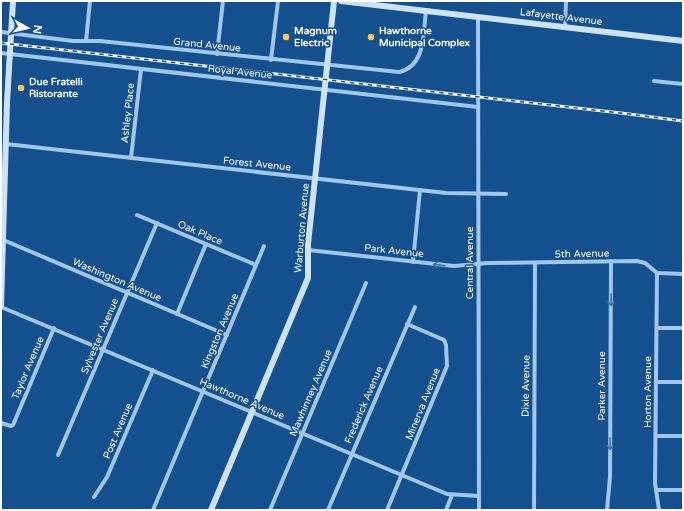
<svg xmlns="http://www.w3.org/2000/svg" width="684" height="511" font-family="'Varela Round',sans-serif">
	<rect width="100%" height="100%" fill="#144f8e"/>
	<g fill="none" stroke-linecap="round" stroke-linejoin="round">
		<!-- street -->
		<g stroke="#9fc7f0" stroke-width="4">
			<path d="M478,17L479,510"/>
			<path d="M565,28L566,1"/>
			<path d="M1,32L73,41H100L399,72C426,66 423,33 426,11"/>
			<path d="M86,41L90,1"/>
			<path d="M1,53L478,107"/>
			<path d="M217,54L223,1"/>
			<path d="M271,60L278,1"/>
			<path d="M654,81L683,84"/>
			<path d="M6,144L446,193L506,194"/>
			<path d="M131,158L141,69"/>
			<path d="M137,215L256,265"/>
			<path d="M1,239L227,335"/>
			<path d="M308,250L454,266L488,263L637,261L645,263L657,273L683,274"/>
			<path d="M413,262L420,190"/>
			<path d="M657,273L655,483L659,510"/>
			<path d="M1,307L447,494L479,496"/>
			<path d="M177,314L206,244"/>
			<path d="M657,328H683"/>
			<path d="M656,382H683"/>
			<path d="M1,423L11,426L13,425L54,328"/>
			<path d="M656,436H683"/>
			<path d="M58,455L157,223"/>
			<path d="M656,490H683"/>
			<path d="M94,497L107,477L153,370"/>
			<path d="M153,510L264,246"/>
			<path d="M270,510L366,283"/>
			<path d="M328,510L415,307"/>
			<path d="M387,510L447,366L446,345L444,340L407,324"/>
			<path d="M446,510L452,495"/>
			<path d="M534,510L535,263"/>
			<path d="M607,510L610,477L611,261"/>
		</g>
		<!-- secondary -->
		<g stroke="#cde3fb" stroke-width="6">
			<path d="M341,1L683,41"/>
			<path d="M1,306L7,102L13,1"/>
			<path d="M211,510L308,278V244L334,1"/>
		</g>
		<defs>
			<path id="rail" d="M1,43L621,113L683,121"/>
		</defs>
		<!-- rail casing -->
		<use href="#rail" stroke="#fff" stroke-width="3"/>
		<!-- rail -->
		<use href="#rail" stroke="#144f8e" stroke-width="1.5" stroke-dasharray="4.5" stroke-linecap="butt"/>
	</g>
	<!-- one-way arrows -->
	<defs><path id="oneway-shaft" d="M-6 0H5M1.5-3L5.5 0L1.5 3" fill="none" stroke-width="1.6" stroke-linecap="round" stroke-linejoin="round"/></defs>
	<g stroke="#3e73ab">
		<use href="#oneway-shaft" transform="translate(439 265) rotate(-174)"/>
		<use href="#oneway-shaft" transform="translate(611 300) rotate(90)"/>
		<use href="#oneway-shaft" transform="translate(610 444) rotate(90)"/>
	</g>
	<!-- markers -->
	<g fill="#ffc95e" stroke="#144f8e" stroke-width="1.5">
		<circle cx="286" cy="37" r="4"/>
		<circle cx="371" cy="37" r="4"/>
		<circle cx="21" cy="88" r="4"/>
	</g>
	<g text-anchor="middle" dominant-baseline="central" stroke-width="3" stroke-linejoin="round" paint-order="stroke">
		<!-- street labels -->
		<g font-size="10" fill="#fff" stroke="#144f8e">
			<text transform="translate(561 17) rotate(7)">Lafayette Avenue</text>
			<text transform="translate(207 45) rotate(6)">Grand Avenue</text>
			<text transform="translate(240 72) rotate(6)">Royal Avenue</text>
			<text transform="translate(128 113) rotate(-84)">Ashley Place</text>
			<text transform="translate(257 164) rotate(6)">Forest Avenue</text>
			<text transform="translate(302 228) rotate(-85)">Warburton Avenue</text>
			<text transform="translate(200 233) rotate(23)">Oak Place</text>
			<text transform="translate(394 251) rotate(6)">Park Avenue</text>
			<text transform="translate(582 254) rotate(-1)">5th Avenue</text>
			<text transform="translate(470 263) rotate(-90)">Central Avenue</text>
			<text transform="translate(117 280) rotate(23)">Washington Avenue</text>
			<text transform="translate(220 331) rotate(-67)">Kingston Avenue</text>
			<text transform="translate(100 336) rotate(-67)">Sylvester Avenue</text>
			<text transform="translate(28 368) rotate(-67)">Taylor Avenue</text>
			<text transform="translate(526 386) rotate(-89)">Dixie Avenue</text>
			<text transform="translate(602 386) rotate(-90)">Parker Avenue</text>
			<text transform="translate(648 392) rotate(-90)">Horton Avenue</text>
			<text transform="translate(311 393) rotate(-67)">Mawhinney Avenue</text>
			<text transform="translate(242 399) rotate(23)">Hawthorne Avenue</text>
			<text transform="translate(423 404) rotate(-68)">Minerva Avenue</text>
			<text transform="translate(364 405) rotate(-67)">Frederick Avenue</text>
			<text transform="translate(118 431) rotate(-67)">Post Avenue</text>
		</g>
		<!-- poi labels -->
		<g font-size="10" font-weight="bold" fill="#fff" stroke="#144f8e" text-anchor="start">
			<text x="294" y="31">Magnum<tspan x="294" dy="12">Electric</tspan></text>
			<text x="379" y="31">Hawthorne<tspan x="379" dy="12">Municipal Complex</tspan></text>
			<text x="29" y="82">Due Fratelli<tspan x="29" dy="12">Ristorante</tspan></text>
		</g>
	</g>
	<!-- border -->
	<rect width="684" height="511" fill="none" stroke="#ffffff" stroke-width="4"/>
	<!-- north arrow -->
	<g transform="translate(28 28) rotate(98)" stroke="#144f8e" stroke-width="3" paint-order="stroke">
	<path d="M0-3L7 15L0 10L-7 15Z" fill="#ffffff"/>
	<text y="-6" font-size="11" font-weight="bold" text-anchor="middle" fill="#ffffff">N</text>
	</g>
</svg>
